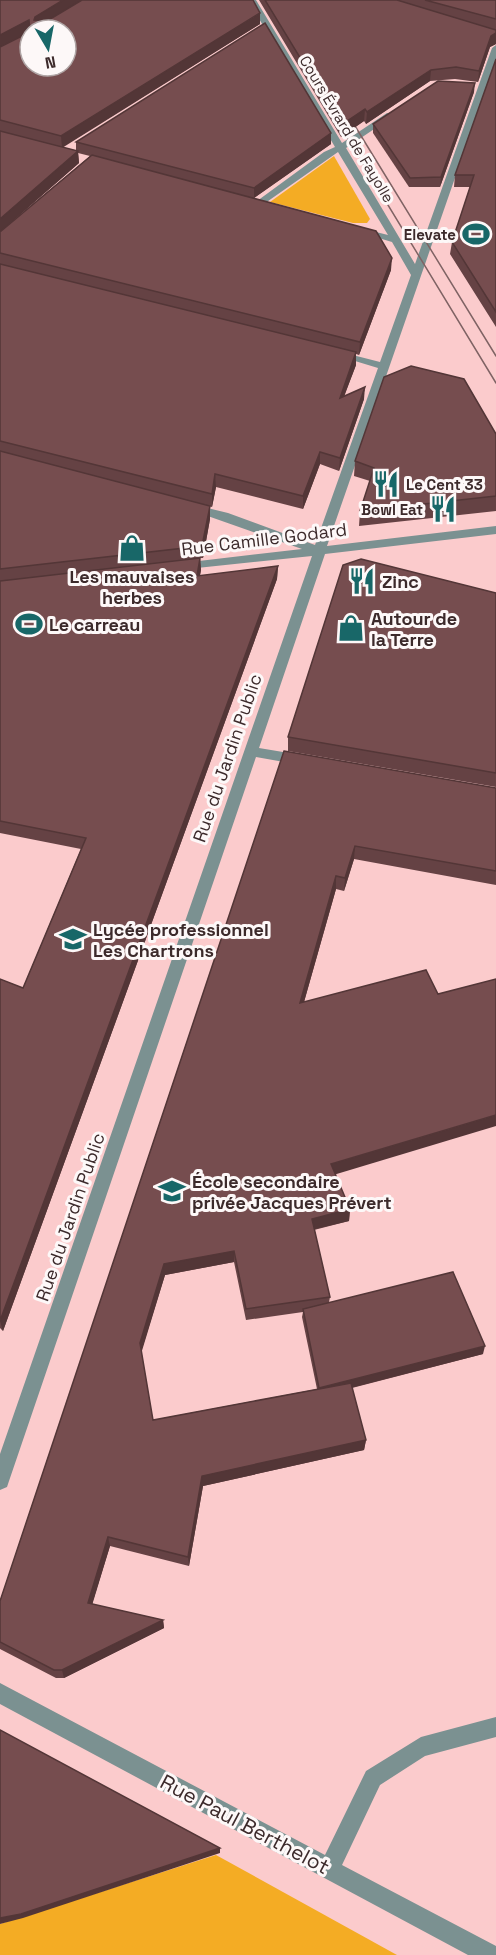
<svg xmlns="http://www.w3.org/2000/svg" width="496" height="1955" font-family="'Space Grotesk',sans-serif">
	<rect width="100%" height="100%" fill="#fbcbcc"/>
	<!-- green -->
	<g fill="#f4ac24">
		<path d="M334,156L370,219L367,223H353L270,202Z"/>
		<path d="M216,1855L397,1955H0V1924Z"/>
	</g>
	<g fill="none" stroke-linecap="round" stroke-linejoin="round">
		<!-- minor -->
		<g fill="#7b9191" fill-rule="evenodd">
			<path d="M248,0H256L342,143L387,113L395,115L346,148L415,264L492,48L496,45V60L327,546L496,526V534L325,554L259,748L301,755L308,760L301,765L256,757L9,1481L7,1487L0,1490V1454L312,556L178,570L176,567L182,563L302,549L185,508L191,504L228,513L315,545L378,368L332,354L337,351L380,362L411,275L392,242L355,231L360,228L388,235L338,152L261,206L253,204L324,152L335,147Z"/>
			<path d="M0,1683L325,1855L366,1771L421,1737L496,1717V1737L425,1756L380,1785L342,1865L496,1946V1955H468L0,1704Z"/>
		</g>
		<!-- tram -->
		<g stroke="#7f6364" stroke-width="1.5">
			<path d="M347,113L496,356"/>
			<path d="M337,121L496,383"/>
		</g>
	</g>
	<!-- wall -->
	<g fill="#654244" fill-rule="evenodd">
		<path d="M0,0L260,24L62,147L76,151V142L331,133V144L254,198L391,270L359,355L356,354V365L344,396L364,399L339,471L320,464L303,509L216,487L212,507L183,499L210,506V519L203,558H200L201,570L200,576L278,566L277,579L3,1331L0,1328V979L23,988L81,849L0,833ZM78,153L90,156L6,227L79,163Z"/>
		<path d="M259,0H496V44L490,47L478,82L455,79L430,81L366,124L364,121L341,137Z"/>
		<path d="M496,59V327L450,254L452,242L470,187H454L455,175Z"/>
		<path d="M474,92L440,187H409L373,133V124Z"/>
		<path d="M496,434V511L359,526L360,511L370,481L354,476L355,461Z"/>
		<path d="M496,593V787L288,751V737Z"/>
		<path d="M284,751L496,788V885L354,859L344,891L336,889L304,1002L335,1175L350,1209L349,1221L314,1230L330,1297L329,1302L483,1354L352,1388L366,1440L364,1450L203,1486L189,1566L110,1546L92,1604L163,1620L164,1628L64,1678H56L0,1649V1601ZM234,1262L246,1320L303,1312L302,1317L317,1389L153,1420L141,1352L165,1275Z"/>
	</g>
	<!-- shaded-wall -->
	<g fill="#533637">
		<path d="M63,0H83L36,28L34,20L35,17Z"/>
		<path d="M260,13V24L62,148L61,136Z"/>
		<path d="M29,20L30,32L0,47V35Z"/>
		<path d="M496,33V44L490,47L478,82L479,71L491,36Z"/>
		<path d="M431,70L430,81L366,124L367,112Z"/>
		<path d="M475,83L474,92L440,187L441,177Z"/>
		<path d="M365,109L364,121L341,137V125Z"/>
		<path d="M331,133V144L254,198V188Z"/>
		<path d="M78,151L79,163L0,232V219Z"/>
		<path d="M392,258L391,270L359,355L360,342Z"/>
		<path d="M356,352V365L339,410L340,398Z"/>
		<path d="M365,387L364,399L339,471L340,458Z"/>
		<path d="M320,452V464L303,509V496Z"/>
		<path d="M215,474L216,487L212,507V494Z"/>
		<path d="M210,506V519L203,558L202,546Z"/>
		<path d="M200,558L201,570L197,588V576Z"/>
		<path d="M278,566L277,579L3,1331L0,1321Z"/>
		<path d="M355,846L354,859L344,891L345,878Z"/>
		<path d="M336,876V889L300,1016V1003Z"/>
		<path d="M496,1115V1126L330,1176L331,1164Z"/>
		<path d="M350,1209L349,1221L311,1230L312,1219Z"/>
		<path d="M234,1251V1262L165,1275L141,1354L140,1343L164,1264Z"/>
		<path d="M485,1346L483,1354L319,1396V1388Z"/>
		<path d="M366,1440L364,1450L203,1486L189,1566L188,1557L202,1476Z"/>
		<path d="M108,1537L110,1546L90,1612L88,1603Z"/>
		<path d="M163,1620L164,1628L64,1678L62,1670Z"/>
		<path d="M220,1848V1853L23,1918L0,1924V1918Z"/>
	</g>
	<!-- building -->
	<g fill="#764d4f" stroke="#533637" stroke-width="1.5" fill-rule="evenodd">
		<path d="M0,0H63L35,17L34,20L47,21L82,0H253L260,13L61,136L0,120V47L30,32L29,20L0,35ZM30,30H66V66H30Z"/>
		<path d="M265,0H397L496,30V33L491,36L479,71L456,67L431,70L367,112L365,109L341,125Z"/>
		<path d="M425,0H496V19Z"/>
		<path d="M265,23L331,133L254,188L76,142Z"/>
		<path d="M496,59V312L452,242L474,175H455Z"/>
		<path d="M438,81L475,83L441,177L410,178L373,124Z"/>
		<path d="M0,131L78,151L0,219Z"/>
		<path d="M92,155L376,231L392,258L360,342L0,253V232Z"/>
		<path d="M0,264L356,352L340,398L365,387L340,458L320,452L303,496L215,474L212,494L0,441Z"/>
		<path d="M411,366L464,379L496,434V496L360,511L374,468L355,461L384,377Z"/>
		<path d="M0,451L210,506L202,546L0,569Z"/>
		<path d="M200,558L197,576L278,566L0,1321V979L23,988L86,838L0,821V581Z"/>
		<path d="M361,559L496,593V773L288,737L343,565Z"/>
		<path d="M284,751L496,788V871L355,846L345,878L336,876L300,1003L426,970L438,994L496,979V1115L331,1164L350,1209L312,1219L330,1297L246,1309L234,1251L164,1264L140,1343L153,1420L351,1383L366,1440L202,1476L188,1557L108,1537L88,1603L163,1620L62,1670H54L0,1642V1601Z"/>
		<path d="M453,1272L485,1346L319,1388L303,1309Z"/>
		<path d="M0,1730L220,1848L21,1914L0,1918Z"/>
	</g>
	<!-- icons -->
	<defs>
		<symbol id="stadium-bare" viewBox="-9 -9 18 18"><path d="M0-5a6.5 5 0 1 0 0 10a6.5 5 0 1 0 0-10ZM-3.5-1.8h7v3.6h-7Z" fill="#186768" stroke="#fdf8f8" stroke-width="2.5" paint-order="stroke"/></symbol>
		<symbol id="restaurant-bare" viewBox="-9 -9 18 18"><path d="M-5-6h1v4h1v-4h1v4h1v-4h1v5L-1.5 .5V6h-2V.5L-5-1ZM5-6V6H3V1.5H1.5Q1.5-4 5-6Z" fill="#186768" stroke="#fdf8f8" stroke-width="2.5" paint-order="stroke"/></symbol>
		<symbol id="shop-bare" viewBox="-9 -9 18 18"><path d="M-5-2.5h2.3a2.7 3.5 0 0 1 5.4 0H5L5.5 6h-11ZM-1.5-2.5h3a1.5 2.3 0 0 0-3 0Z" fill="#186768" stroke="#fdf8f8" stroke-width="2.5" paint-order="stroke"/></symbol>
		<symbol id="school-bare" viewBox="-9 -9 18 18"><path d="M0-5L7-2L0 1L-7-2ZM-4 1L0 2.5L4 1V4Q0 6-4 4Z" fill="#186768" stroke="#fdf8f8" stroke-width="2.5" paint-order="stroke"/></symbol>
	</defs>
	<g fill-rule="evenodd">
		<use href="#stadium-bare" x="457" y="215" width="38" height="38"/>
		<use href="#restaurant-bare" x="367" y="465" width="38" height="38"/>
		<use href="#restaurant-bare" x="424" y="490" width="38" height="38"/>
		<use href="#shop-bare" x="113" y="529" width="38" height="38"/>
		<use href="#restaurant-bare" x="343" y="562" width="38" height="38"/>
		<use href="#stadium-bare" x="10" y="605" width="38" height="38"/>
		<use href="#shop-bare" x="332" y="609" width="38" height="38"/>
		<use href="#school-bare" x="54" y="920" width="38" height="38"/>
		<use href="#school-bare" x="153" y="1172" width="38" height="38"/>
	</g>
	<g text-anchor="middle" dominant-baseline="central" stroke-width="6" stroke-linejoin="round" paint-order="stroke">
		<!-- far-street labels -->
		<g font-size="15" fill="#3c2a2b" stroke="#fdf8f8">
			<text transform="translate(347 129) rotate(59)">Cours Évrard de Fayolle</text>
		</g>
		<!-- far-poi labels -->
		<g font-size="15" font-weight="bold" fill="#3c2a2b" stroke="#fdf8f8" text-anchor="end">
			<text x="456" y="234">Elevate</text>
			<text x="406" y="484" text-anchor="start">Le Cent 33</text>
			<text x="423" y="509">Bowl Eat</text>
		</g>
		<!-- street labels -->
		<g font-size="18" fill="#3c2a2b" stroke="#fdf8f8">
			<text transform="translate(264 539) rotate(-7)">Rue Camille Godard</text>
			<text transform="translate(227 758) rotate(-71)">Rue du Jardin Public</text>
			<text transform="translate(70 1217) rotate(-71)">Rue du Jardin Public</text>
		</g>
		<!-- poi labels -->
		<g font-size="18" font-weight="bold" fill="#3c2a2b" stroke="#fdf8f8" text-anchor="start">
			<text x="132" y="576" text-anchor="middle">Les mauvaises<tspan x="132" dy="21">herbes</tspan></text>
			<text x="382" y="581">Zinc</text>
			<text x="371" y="618">Autour de<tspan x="371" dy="21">la Terre</tspan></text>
			<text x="49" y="624">Le carreau</text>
			<text x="93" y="929">Lycée professionnel<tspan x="93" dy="21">Les Chartrons</tspan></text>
			<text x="192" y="1181">École secondaire<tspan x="192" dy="21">privée Jacques Prévert</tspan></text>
		</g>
		<!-- near-street labels -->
		<g font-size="21" fill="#3c2a2b" stroke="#fdf8f8">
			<text transform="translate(245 1824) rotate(28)">Rue Paul Berthelot</text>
		</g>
	</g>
	<!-- north arrow -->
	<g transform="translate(48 48) rotate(170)"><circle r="28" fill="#fdf8f8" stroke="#b0a6a6" stroke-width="1.5"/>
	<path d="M0-4.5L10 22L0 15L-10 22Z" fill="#186768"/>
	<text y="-9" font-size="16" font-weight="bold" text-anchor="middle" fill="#3c2a2b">N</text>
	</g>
</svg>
